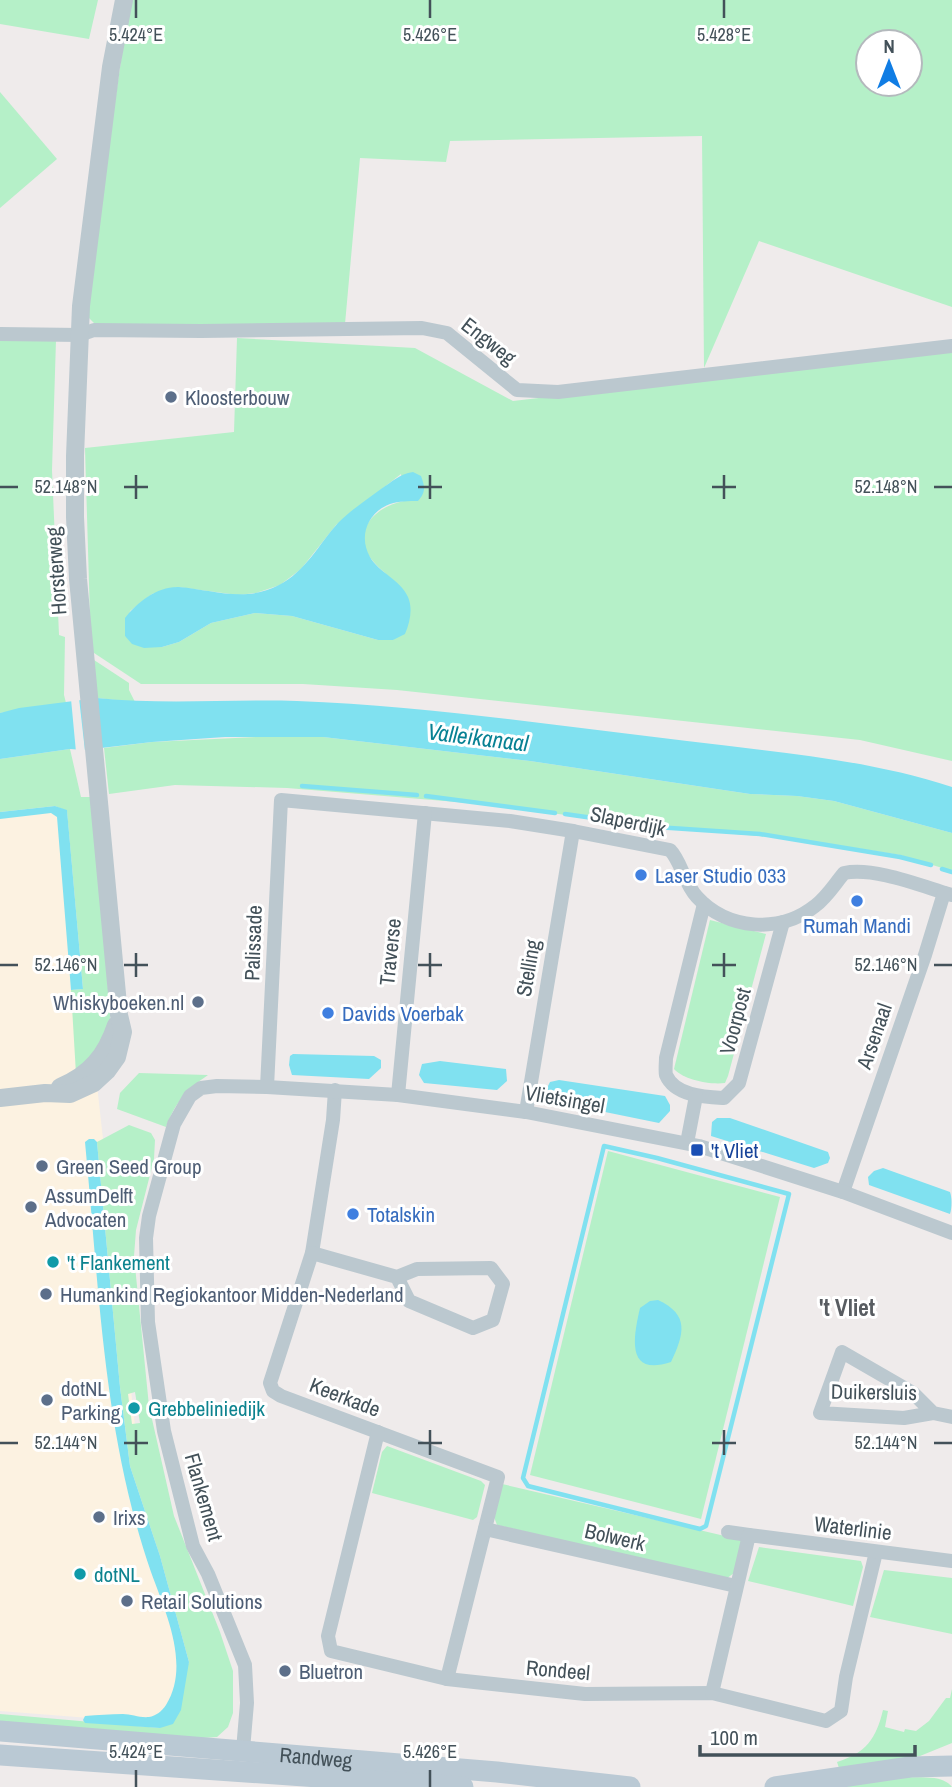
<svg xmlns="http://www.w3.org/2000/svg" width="952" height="1787" font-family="'Archivo Narrow',sans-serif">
	<rect width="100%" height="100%" fill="#efebeb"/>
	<!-- commercial -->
	<path fill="#fcf2e1" d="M77,798L98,1094L138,1453L192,1726L0,1711V806Z"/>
	<!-- green -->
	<g fill="#b5f0c8" fill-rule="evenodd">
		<path d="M0,0H98L89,39L0,24Z"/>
		<path d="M130,0H952V307L759,241L704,368L702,136L450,141L446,162L360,158L345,324L97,326L87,316L98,216ZM868,42H910V84H868Z"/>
		<path d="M0,92L57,159L0,208Z"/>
		<path d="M237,338L415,348L513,401L952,350V761L860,740L397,690L303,684H141L91,651L85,448L234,432ZM401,474L404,501C375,506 350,532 372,560C386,577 404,584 410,607L393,640H378L292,616L255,613L211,623L179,642L162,647L125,636L130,611L152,594L178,587L238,595L256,593L280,585L301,569L336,525Z"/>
		<path d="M0,340H56L52,470L59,635L65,637L64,695L66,703L0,713Z"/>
		<path d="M94,660L129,683V690L135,702L97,698Z"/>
		<path d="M276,736L323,737L530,761L750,794L797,796L834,801L952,833V871L900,855L804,840L679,829L469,803L287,788L175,785L109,794L104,748L152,742Z"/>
		<path d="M70,749L81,797H93L111,1027L100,1053L76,1074L71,990L83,989L67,811L55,806L0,812V759Z"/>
		<path d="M710,920L766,934L728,1076L725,1083C710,1085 684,1080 674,1069Z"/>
		<path d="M139,1073L208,1075C187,1089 175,1103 166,1127L117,1109L120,1093Z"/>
		<path d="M129,1125L151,1133L155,1140L154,1159L136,1230L134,1256L149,1406L174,1516L220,1632L233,1671V1713L228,1727L217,1737L202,1738L0,1723V1714L160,1728L189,1662L160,1556L130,1466L120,1387L97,1142ZM135,1392L140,1423L132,1424L128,1394Z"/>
		<path d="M608,1151L780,1197L701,1519L530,1475Z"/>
		<path d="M387,1446L481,1481L485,1485L477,1517L473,1520L372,1493L382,1452Z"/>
		<path d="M502,1484L742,1540L734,1573L726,1579L497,1525L494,1517Z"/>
		<path d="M759,1547L861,1561L863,1567L853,1606L748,1581Z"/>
		<path d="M884,1570L952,1578V1634L870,1617Z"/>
		<path d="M952,1689V1743L920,1756L839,1768L837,1762C866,1753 876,1739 883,1710L888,1711L885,1727L904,1732L905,1729L916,1731L929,1721L946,1698H950Z"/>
		<path d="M909,1777C923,1778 943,1775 952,1787H832Z"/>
	</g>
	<!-- water -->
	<g fill="#80e1f0">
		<path d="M413,472L421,476C425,487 426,492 418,501C409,501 399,501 390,504C368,512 358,536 370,557C379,573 400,579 408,597C413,609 410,622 405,634L393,640H378L292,616L255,613L211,623L179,642L162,647L144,648L132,644L125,636V618C137,602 158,586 179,587C215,590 244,603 279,585C306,571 319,544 338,523C351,510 366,500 381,489C392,482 399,474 413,472Z"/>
		<path d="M97,698C164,705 230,699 297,701C428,706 557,726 687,741C775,752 867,759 952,787V833L834,801L797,796L750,794L530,761L323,737H225L152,742L84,750L70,749L0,759V713L19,708Z"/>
		<path d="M55,806L67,810L83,989L71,990L57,817L51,813L0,819V812Z"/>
		<path d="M293,1054L374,1056L381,1060V1068L369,1079L292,1075L289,1065L290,1056Z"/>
		<path d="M440,1061L506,1069L507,1081L497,1090L424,1083L419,1075L422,1064Z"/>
		<path d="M559,1080L665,1096L670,1105V1111L659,1123L551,1101L547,1088L550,1082Z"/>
		<path d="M717,1118H730L828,1152L830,1158L828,1163L814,1168L711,1136L712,1122Z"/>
		<path d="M89,1139H94L97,1142L120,1387L130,1466L160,1556L189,1662L181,1710L173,1724L160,1728L85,1723L83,1720L85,1716C98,1715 110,1714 123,1714C131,1714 140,1718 149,1717C156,1716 162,1711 166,1705C191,1665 165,1611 151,1572C103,1434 99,1286 85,1142Z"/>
		<path d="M883,1168L950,1192C952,1197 952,1208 950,1214L869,1185L868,1177L874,1171Z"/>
		<path d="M658,1300C690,1315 684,1334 671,1362C626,1377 633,1338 640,1308L650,1301Z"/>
	</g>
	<!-- pier -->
	<path fill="#efebeb" d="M79,698L85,751L76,752L71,699Z"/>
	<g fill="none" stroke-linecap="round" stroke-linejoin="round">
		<!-- stream -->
		<g stroke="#80e1f0" stroke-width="4.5">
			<path d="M302,786L417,795"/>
			<path d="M426,796L555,813"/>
			<path d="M565,814L656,827L760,834L900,857L931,865"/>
			<path d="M942,869L952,872"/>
			<path d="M604,1146L657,1158L789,1194L706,1526L700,1529L528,1486L523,1478Z"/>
		</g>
		<!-- minor -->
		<g stroke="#bbc8cf" stroke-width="14">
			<path d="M0,334L80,335L94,330L201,331L422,328L447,333L517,390L558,392L952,346"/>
			<path d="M704,904L666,1058C666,1062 665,1071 666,1075C675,1096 705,1097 724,1098L739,1083L783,922"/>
			<path d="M267,1087L281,800L510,821L573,831L670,850C681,861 684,883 697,897C727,930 780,934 815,906C827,897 834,885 844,873C875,867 921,886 952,895"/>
			<path d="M335,1090L333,1120L312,1253L270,1383L273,1391L281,1396L498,1477L447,1679"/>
			<path d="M398,1095L425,813"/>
			<path d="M526,1112L573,831"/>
			<path d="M687,1143L696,1096"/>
			<path d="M843,1192L925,955L944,893"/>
			<path d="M312,1253L397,1277L417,1269L491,1268L503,1284L493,1320L473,1328L409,1301L397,1277"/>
			<path d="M933,1413L913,1393L842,1352L820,1413L904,1418L933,1413L952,1417"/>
			<path d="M378,1432L328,1636L331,1651L447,1679L585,1694L712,1693L826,1721L841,1711L846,1677L876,1552"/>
			<path d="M485,1529L736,1586"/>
			<path d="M728,1532L749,1535"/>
			<path d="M712,1693L749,1535L952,1561"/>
			<path d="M243,1750L247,1703L245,1665L208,1574L193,1546L164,1431L148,1322L146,1238L149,1216L174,1124L190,1096L201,1088L217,1086L267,1087L398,1095L526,1112L699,1146L843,1192L952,1233"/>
		</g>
		<!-- tertiary -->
		<g stroke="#bbc8cf" stroke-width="18">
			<path d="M60,1087C90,1075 106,1055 116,1025"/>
			<path d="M0,1098L45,1093L70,1094L94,1083L107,1071L117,1057L123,1032L119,1015L78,579L75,517V456L81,306L111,67L124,0"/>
		</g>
		<!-- secondary -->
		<g stroke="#bac9d4" stroke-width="21">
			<path id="s1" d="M0,1731L497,1772L630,1787"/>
			<path d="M0,1755L463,1787"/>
			<path d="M775,1787L910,1767L952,1766"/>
		</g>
	</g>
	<!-- ticks -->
	<path fill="none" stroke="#435159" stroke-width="2.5" d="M136,0V18M430,0V18M724,0V18M136,475V499M430,475V499M724,475V499M0,487H18M124,487H148M418,487H442M712,487H736M934,487H952M136,953V977M430,953V977M724,953V977M0,965H18M124,965H148M418,965H442M712,965H736M934,965H952M136,1430V1455M430,1430V1455M724,1430V1455M0,1443H18M124,1443H148M418,1443H442M712,1443H736M934,1443H952M136,1770V1787M430,1770V1787"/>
	<!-- markers -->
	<g fill="#5c6f8a" stroke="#fff" stroke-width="2.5">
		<circle cx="171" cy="397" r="7"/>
		<circle cx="198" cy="1002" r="7"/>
		<circle cx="42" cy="1166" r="7"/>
		<circle cx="31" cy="1207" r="7"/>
		<circle cx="46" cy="1294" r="7"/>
		<circle cx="47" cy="1400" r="7"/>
		<circle cx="99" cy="1517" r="7"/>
		<circle cx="127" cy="1601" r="7"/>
		<circle cx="285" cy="1671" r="7"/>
	</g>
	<g fill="#3f7fe0" stroke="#fff" stroke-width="2.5">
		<circle cx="641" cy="875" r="7"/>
		<circle cx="857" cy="901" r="7"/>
		<circle cx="328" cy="1013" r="7"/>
		<circle cx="353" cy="1214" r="7"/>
	</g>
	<rect fill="#1a4fb4" stroke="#fff" stroke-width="2.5" x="690" y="1143" width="14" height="14" rx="3.5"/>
	<g fill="#0f9aa8" stroke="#fff" stroke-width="2.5">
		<circle cx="53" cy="1262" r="7"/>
		<circle cx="134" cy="1408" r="7"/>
		<circle cx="80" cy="1574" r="7"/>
	</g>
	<g text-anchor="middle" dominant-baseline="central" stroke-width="6" stroke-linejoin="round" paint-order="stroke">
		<!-- street labels -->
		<g font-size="21" fill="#435159" stroke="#fff">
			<text transform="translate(489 341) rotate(38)">Engweg</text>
			<text transform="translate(56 571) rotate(-94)">Horsterweg</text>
			<text transform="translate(628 821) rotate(12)">Slaperdijk</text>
			<text transform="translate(253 943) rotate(-88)">Palissade</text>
			<text transform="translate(390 952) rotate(-84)">Traverse</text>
			<text transform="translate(528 968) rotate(-80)">Stelling</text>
			<text transform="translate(735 1021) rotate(-75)">Voorpost</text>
			<text transform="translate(874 1036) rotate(-71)">Arsenaal</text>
			<text transform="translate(565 1099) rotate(10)">Vlietsingel</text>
			<text transform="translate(874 1392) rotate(1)">Duikersluis</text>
			<text transform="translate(345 1397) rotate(21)">Keerkade</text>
			<text transform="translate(204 1497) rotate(74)">Flankement</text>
			<text transform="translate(853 1528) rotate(7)">Waterlinie</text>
			<text transform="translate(615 1537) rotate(13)">Bolwerk</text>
			<text transform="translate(558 1670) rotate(5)">Rondeel</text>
			<text stroke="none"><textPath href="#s1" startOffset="317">Randweg</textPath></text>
		</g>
		<!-- service labels -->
		<g font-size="21" fill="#4e5e75" stroke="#fff" text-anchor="start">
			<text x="185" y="397">Kloosterbouw</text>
			<text x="184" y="1002" text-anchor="end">Whiskyboeken.nl</text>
			<text x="56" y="1166">Green Seed Group</text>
			<text x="45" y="1195">AssumDelft<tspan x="45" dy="24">Advocaten</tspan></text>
			<text x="60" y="1294">Humankind Regiokantoor Midden-Nederland</text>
			<text x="61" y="1388">dotNL<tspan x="61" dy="24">Parking</tspan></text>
			<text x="113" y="1517">Irixs</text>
			<text x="141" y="1601">Retail Solutions</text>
			<text x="299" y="1671">Bluetron</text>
		</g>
		<!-- shop labels -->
		<g font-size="21" fill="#366cbe" stroke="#fff" text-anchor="start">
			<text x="655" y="875">Laser Studio 033</text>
			<text x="857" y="925" text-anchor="middle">Rumah Mandi</text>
			<text x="342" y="1013">Davids Voerbak</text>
			<text x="367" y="1214">Totalskin</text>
		</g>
		<!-- transit labels -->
		<g font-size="21" fill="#164399" stroke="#fff" text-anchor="start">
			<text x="711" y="1150">'t Vliet</text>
		</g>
		<!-- culture labels -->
		<g font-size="21" fill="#0d838f" stroke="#fff" text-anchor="start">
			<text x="67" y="1262">'t Flankement</text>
			<text x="148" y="1408">Grebbeliniedijk</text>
			<text x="94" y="1574">dotNL</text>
		</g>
		<!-- water labels -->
		<g font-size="23" font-style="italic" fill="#078193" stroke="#fff">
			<text transform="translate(478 737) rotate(7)">Valleikanaal</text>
		</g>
		<!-- neighbourhood labels -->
		<g font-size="23" font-weight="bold" fill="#585c61" stroke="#fff">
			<text x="847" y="1307">'t Vliet</text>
		</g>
	</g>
	<g font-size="18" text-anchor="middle" fill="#435159" stroke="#fff" stroke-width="6" stroke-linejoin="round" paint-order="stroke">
		<text x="136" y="41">5.424°E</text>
		<text x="430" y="41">5.426°E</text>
		<text x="724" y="41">5.428°E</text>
		<text x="66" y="493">52.148°N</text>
		<text x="886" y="493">52.148°N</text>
		<text x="66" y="971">52.146°N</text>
		<text x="886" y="971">52.146°N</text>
		<text x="66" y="1449">52.144°N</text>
		<text x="886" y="1449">52.144°N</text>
		<text x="136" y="1758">5.424°E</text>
		<text x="430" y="1758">5.426°E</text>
	</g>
	<!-- north arrow -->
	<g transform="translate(889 63)"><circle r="33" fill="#ffffff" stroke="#b4b9bd" stroke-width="2"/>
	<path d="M0-5L12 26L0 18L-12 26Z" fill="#107de4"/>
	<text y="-10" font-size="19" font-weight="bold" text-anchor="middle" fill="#435159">N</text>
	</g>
	<!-- scale -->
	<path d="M700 1745v10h215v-10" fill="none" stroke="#435159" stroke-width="3.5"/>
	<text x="710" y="1745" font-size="21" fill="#435159" stroke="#ffffff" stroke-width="5" paint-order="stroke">100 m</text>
</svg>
